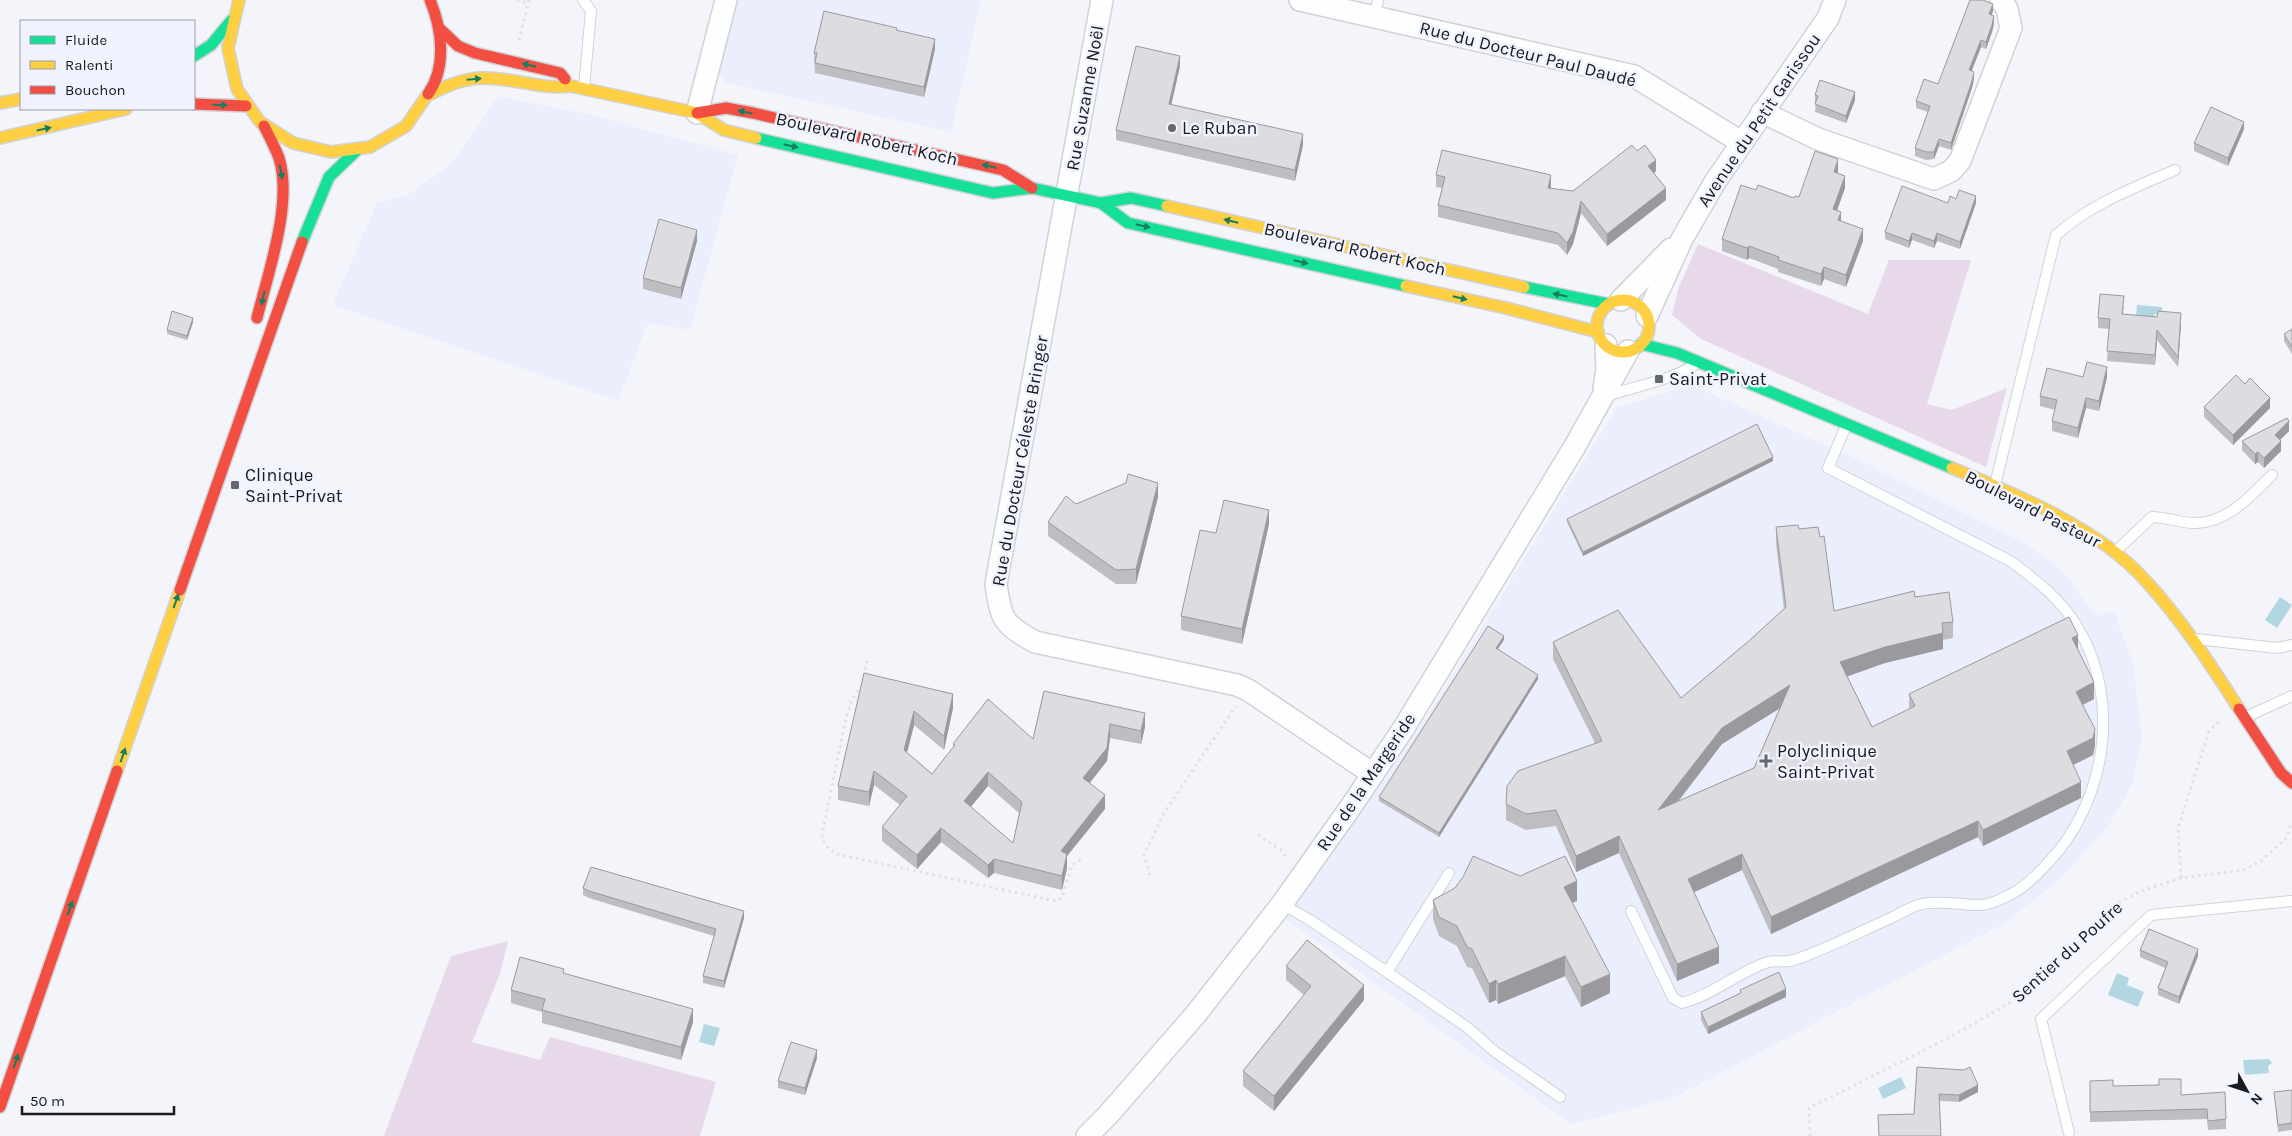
<svg xmlns="http://www.w3.org/2000/svg" width="2292" height="1136" font-family="Karla,sans-serif">
	<rect width="100%" height="100%" fill="#f4f5fa"/>
	<!-- built -->
	<g fill="#ebeffd">
		<path d="M738,0H981L951,132L726,83L717,72Z"/>
		<path d="M498,96L591,115L738,155L690,330L648,323L618,401L333,305L377,203L408,195L452,163Z"/>
		<path d="M1692,385L1861,461L2026,544L2063,571L2096,616L2114,611L2133,664L2142,737L2132,784L2110,824L2060,879L2003,924L1675,1097L1571,1124L1284,918L1427,717L1617,407Z"/>
	</g>
	<!-- green -->
	<g fill="#e7d8ea">
		<path d="M1698,244L1868,314L1889,260H1971L1927,404L1952,410L2007,388L1986,467L1701,339L1672,315L1679,287Z"/>
		<path d="M508,941L500,974L472,1042L540,1060L550,1037L716,1082L700,1136H384L451,956Z"/>
	</g>
	<!-- water -->
	<g fill="#b2d7e3">
		<path d="M2137,305L2162,307V315L2155,314L2154,317L2136,316Z"/>
		<path d="M2280,597L2292,605L2277,628L2265,620Z"/>
		<path d="M2117,973L2129,978L2127,985L2144,992L2138,1007L2108,995Z"/>
		<path d="M704,1024L720,1028L714,1046L699,1042Z"/>
		<path d="M2269,1059L2272,1063L2268,1066L2269,1073L2245,1075L2243,1060Z"/>
		<path d="M1901,1077L1906,1088L1883,1099L1878,1088Z"/>
	</g>
	<g fill="none" stroke-linecap="round" stroke-linejoin="round">
		<defs>
			<g id="lane">
				<path d="M583,0L591,11L584,88"/>
				<path d="M1375,17L1378,0"/>
				<path d="M1606,396C1633,387 1673,380 1696,364"/>
				<path d="M1995,485L2056,235C2091,204 2133,188 2175,170"/>
				<path d="M2115,552L2152,517C2166,517 2180,523 2194,523C2226,524 2251,496 2272,475"/>
				<path d="M2196,639L2277,648L2292,645"/>
				<path d="M2246,717L2292,696"/>
				<path d="M1282,904L1310,920L1387,972L1468,1028L1494,1051L1560,1097"/>
				<path d="M1631,911L1673,998L1682,1003C1713,995 1738,972 1768,962C1776,960 1785,963 1794,960C1827,949 1859,932 1891,918C1901,913 1912,906 1922,904C1941,900 1960,905 1979,905C1988,905 2003,899 2011,894C2024,888 2036,876 2046,865C2105,805 2123,702 2078,628C2062,600 2037,581 2012,562L1828,468L1846,426"/>
				<path d="M1387,972L1449,873"/>
				<path d="M2069,1133L2041,1019L2151,915L2292,901"/>
			</g>
			<g id="street">
				<path d="M1102,0L996,584C1001,620 1003,624 1035,642L1237,685L1248,690L1373,774"/>
				<path d="M1300,0L1634,76L1741,142"/>
				<path d="M1762,112L1818,139L1934,179L1951,171L1960,161L2011,28L2007,9L2001,0"/>
				<path d="M697,113L726,0"/>
				<path d="M1621,300L1671,249"/>
				<path d="M1647,316L1682,239L1715,182L1828,18L1835,0"/>
				<path d="M1604,389L1607,369L1606,345"/>
				<path d="M1087,1136L1108,1115L1196,1014L1282,904L1350,808L1405,726L1575,446L1628,351"/>
			</g>
			<g id="fast">
				<path d="M194,56L211,45L231,21"/>
				<path d="M756,138L993,193L1032,188L1101,203L1131,198L1167,206"/>
				<path d="M1101,203L1128,223L1406,286"/>
				<path d="M302,242L329,177L357,150"/>
				<path d="M1524,287L1608,304"/>
				<path d="M1641,344L1677,353L1952,468"/>
			</g>
			<g id="slow">
				<path d="M239,0L228,48L237,89L260,122L293,143L331,152L370,147L406,126L428,94"/>
				<path d="M429,95C445,86 462,79 481,78C512,77 540,90 571,86L697,113L724,130L756,138"/>
				<path d="M0,103L21,99"/>
				<path d="M0,138L126,109"/>
				<path d="M1167,206L1524,287"/>
				<path d="M1406,286L1506,308L1598,332"/>
				<circle cx="1623" cy="326" r="26"/>
				<path d="M1952,468C2015,494 2099,528 2145,580C2181,619 2211,665 2239,709"/>
				<path d="M117,771L180,590"/>
			</g>
			<g id="jam">
				<path d="M439,28L458,46L475,53L560,73L565,79"/>
				<path d="M428,94C447,67 442,29 430,0"/>
				<path d="M194,104L246,106"/>
				<path d="M697,113L726,108L753,113L1003,170L1032,188"/>
				<path d="M257,318C268,273 293,203 279,158C275,147 269,136 264,126"/>
				<path d="M180,590L302,242"/>
				<path d="M2239,709L2281,773L2292,783"/>
				<path d="M0,1107L117,771"/>
			</g>
		</defs>
		<!-- lane casing -->
		<use href="#lane" stroke="#d1d2d7" stroke-width="12"/>
		<!-- street casing -->
		<use href="#street" stroke="#d1d2d7" stroke-width="24"/>
		<!-- fast casing -->
		<use href="#fast" stroke="#d1d2d7" stroke-width="14"/>
		<!-- slow casing -->
		<use href="#slow" stroke="#d1d2d7" stroke-width="14"/>
		<!-- jam casing -->
		<use href="#jam" stroke="#d1d2d7" stroke-width="14"/>
		<!-- path -->
		<g stroke="#e0e1e3" stroke-width="3" stroke-dasharray="2.5 4" stroke-linecap="butt">
			<path d="M517,0L528,3"/>
			<path d="M519,40L529,0"/>
			<path d="M864,676L868,657"/>
			<path d="M862,685L852,699L845,722L822,835L825,845L836,854L1056,901L1062,898L1072,865L1084,858"/>
			<path d="M1258,835L1281,850L1288,860"/>
			<path d="M1150,875L1144,855L1164,813L1236,706"/>
			<path d="M2181,878L2178,828L2209,731L2220,721"/>
			<path d="M1810,1136L1809,1108L1952,1036L2008,1004L2038,982L2118,903L2141,891L2181,878L2244,870L2261,861L2287,837L2292,822"/>
		</g>
		<!-- lane -->
		<use href="#lane" stroke="#fdfefe" stroke-width="10"/>
		<!-- street -->
		<use href="#street" stroke="#fdfefe" stroke-width="21"/>
		<!-- fast -->
		<use href="#fast" stroke="#16e098" stroke-width="11"/>
		<!-- slow -->
		<use href="#slow" stroke="#ffcf43" stroke-width="11"/>
		<!-- jam -->
		<use href="#jam" stroke="#f24e42" stroke-width="11"/>
	</g>
	<!-- wall -->
	<g fill="#bdbdc2" fill-rule="evenodd">
		<path d="M1993,11L1992,15L1994,23L1992,32L1986,49L1981,47L1971,71L1974,79L1972,88L1951,150L1939,146L1934,159L1926,160L1915,156V148L1928,112L1916,108V101L1938,84Z"/>
		<path d="M897,30L935,49L924,97L815,73L814,53Z"/>
		<path d="M1180,66L1171,105L1303,145L1295,181L1116,140V130Z"/>
		<path d="M1815,95L1855,100L1846,123L1815,112L1816,102H1815Z"/>
		<path d="M2244,129L2228,166L2194,151V143Z"/>
		<path d="M1637,151L1656,171L1654,173L1666,200L1607,246L1581,213L1573,244L1567,255L1558,245L1438,217V205L1442,188L1436,187V175L1551,187V189L1573,191Z"/>
		<path d="M1838,171V173L1845,188L1837,211L1841,221L1863,241L1846,287L1824,279L1821,286L1778,272V269L1749,258L1747,260L1722,251V239L1756,190L1794,198L1799,197Z"/>
		<path d="M1956,199L1976,203L1960,249L1937,241L1934,248L1912,240L1909,248L1885,239V232Z"/>
		<path d="M697,241L681,299L643,289V278Z"/>
		<path d="M2124,306L2123,314L2181,323L2178,367L2157,340L2155,365L2107,361L2109,329L2098,328V318Z"/>
		<path d="M193,322L187,340L167,334V330Z"/>
		<path d="M2292,329V354L2284,341V334Z"/>
		<path d="M2083,377H2107L2099,411L2086,408L2078,438L2052,431V421L2055,410L2040,406V396Z"/>
		<path d="M2204,407L2270,408L2233,445L2204,417Z"/>
		<path d="M2289,431L2280,440L2281,451L2264,468L2258,462L2255,464L2242,450V441Z"/>
		<path d="M1773,461L1583,556L1567,522V519Z"/>
		<path d="M1158,497L1136,584H1116L1048,536V522L1076,504Z"/>
		<path d="M1269,524L1242,644L1181,630V616L1216,533Z"/>
		<path d="M1776,527L1799,529L1834,611L1915,597L1953,622V638L1943,640V649L1885,663L1847,676L1872,727L1909,709V694L2078,649L2094,699L2083,705L2095,745L2093,755L2073,765L2081,798L1983,846L1978,837L1771,934L1742,870L1694,892L1719,963L1677,981L1619,853L1576,872L1556,826L1526,830L1506,820V804L1595,743L1553,659V642L1681,698L1750,640L1784,609L1776,544ZM1780,708L1754,768L1678,802L1722,744Z"/>
		<path d="M1504,640L1497,649L1538,679L1439,837L1379,801V797Z"/>
		<path d="M864,673L953,708L944,750L914,725L907,753L932,774L953,748V744L1033,739L1044,691L1145,727L1141,744L1110,738L1107,761L1090,783L1105,809L1067,856V868L1062,890L994,873L988,878L941,842L917,869L882,841V827L900,805L874,785L869,806L838,800V786ZM988,786L1019,813L1013,843L971,807Z"/>
		<path d="M583,888L744,918L724,988L703,983V976L714,936L589,898L583,895Z"/>
		<path d="M1433,900L1577,901L1572,903L1610,993L1581,1007L1565,976L1498,1004L1496,1000L1489,1003L1472,968L1467,967L1457,946L1439,936L1433,919Z"/>
		<path d="M2140,950L2198,956L2179,1004L2158,995V988L2165,968L2140,957Z"/>
		<path d="M1286,966L1364,1000L1274,1111L1243,1086V1071L1304,995L1286,980Z"/>
		<path d="M564,974L693,1022L681,1060L542,1023V1012L511,1003V990Z"/>
		<path d="M1740,990L1786,997L1708,1034L1701,1020V1012L1740,993Z"/>
		<path d="M817,1058L805,1095L778,1088V1081Z"/>
		<path d="M1917,1067L1978,1092L1959,1102L1940,1101L1914,1114Z"/>
		<path d="M2090,1081L2113,1086L2181,1095L2226,1119V1129L2208,1130L2207,1119L2090,1122Z"/>
		<path d="M2292,1090V1130L2278,1132L2274,1092Z"/>
	</g>
	<!-- shaded-wall -->
	<g fill="#9a9a9e">
		<path d="M1993,4V11L1989,22V14Z"/>
		<path d="M1994,16V23L1992,32L1986,49V42Z"/>
		<path d="M935,39V49L924,97V87Z"/>
		<path d="M1981,40V47L1969,78V70Z"/>
		<path d="M1180,56V66L1169,115V104Z"/>
		<path d="M1974,72V79L1972,88L1951,150V143Z"/>
		<path d="M1855,92V100L1846,123V116Z"/>
		<path d="M2244,122V129L2228,166V158Z"/>
		<path d="M1303,134V145L1295,181V170Z"/>
		<path d="M1939,139V146L1934,159V152Z"/>
		<path d="M1838,159V171L1834,184V172Z"/>
		<path d="M1656,160V171L1648,178V166Z"/>
		<path d="M1551,175V187L1548,200V188Z"/>
		<path d="M1845,176V188L1833,221V209Z"/>
		<path d="M1666,188V200L1607,246V234Z"/>
		<path d="M1976,196V203L1960,249V242Z"/>
		<path d="M1581,201V213L1573,244L1567,255V243Z"/>
		<path d="M1841,212V224L1838,220Z"/>
		<path d="M1863,229V241L1846,287V275Z"/>
		<path d="M697,230V241L681,299V288Z"/>
		<path d="M1912,233V240L1909,248V241Z"/>
		<path d="M1937,233V241L1934,248V241Z"/>
		<path d="M1749,246V258L1747,260V248Z"/>
		<path d="M1824,267V279L1821,286V274Z"/>
		<path d="M2181,313V323L2178,367V357Z"/>
		<path d="M193,318V322L187,340V336Z"/>
		<path d="M2157,330V340L2155,365V355Z"/>
		<path d="M2107,367V377L2099,411V401Z"/>
		<path d="M2086,398V408L2078,438V428Z"/>
		<path d="M2270,398V408L2233,445V435Z"/>
		<path d="M2289,421V431L2275,445V435Z"/>
		<path d="M2281,441V451L2264,468V458Z"/>
		<path d="M2258,452V462L2255,464V454Z"/>
		<path d="M1773,457V461L1583,556V552Z"/>
		<path d="M1158,483V497L1136,584V569Z"/>
		<path d="M1269,510V524L1242,644V629Z"/>
		<path d="M1943,633V649L1885,663L1840,679V662L1885,647Z"/>
		<path d="M2078,635V652L2072,638Z"/>
		<path d="M1504,636V640L1496,652V648Z"/>
		<path d="M1538,675V679L1439,837V833Z"/>
		<path d="M2094,682V699L2076,708V692Z"/>
		<path d="M1790,685V702L1722,744L1658,827V810L1722,728Z"/>
		<path d="M953,694V708L944,750V736Z"/>
		<path d="M914,711V725L904,764V750Z"/>
		<path d="M1145,713V727L1141,744V731Z"/>
		<path d="M1110,724V738L1107,761L1083,791V778Z"/>
		<path d="M2095,729V745L2093,755L2067,768V751Z"/>
		<path d="M874,771V785L869,806V792Z"/>
		<path d="M988,772V786L964,815V801Z"/>
		<path d="M2081,782V798L1983,846V830Z"/>
		<path d="M1105,795V809L1067,856V868L1062,890L1061,851Z"/>
		<path d="M1978,821V837L1771,934V917Z"/>
		<path d="M941,828V842L917,869V855Z"/>
		<path d="M1619,836V853L1576,872V856Z"/>
		<path d="M1742,854V870L1688,895V879Z"/>
		<path d="M994,859V873L988,878V865Z"/>
		<path d="M1577,881V901L1564,906V887Z"/>
		<path d="M744,911V918L724,988V981Z"/>
		<path d="M1719,947V963L1677,981V964Z"/>
		<path d="M2198,949V956L2179,1004V997Z"/>
		<path d="M1565,956V976L1498,1004V984Z"/>
		<path d="M1610,974V993L1581,1007V987Z"/>
		<path d="M1496,980V1000L1489,1003V984Z"/>
		<path d="M1364,985V1000L1274,1111V1096Z"/>
		<path d="M1786,989V997L1708,1034V1027Z"/>
		<path d="M693,1009V1022L681,1060V1047Z"/>
		<path d="M817,1050V1058L805,1095V1088Z"/>
		<path d="M1978,1085V1092L1959,1102V1095Z"/>
	</g>
	<!-- building -->
	<g fill="#dcdce1" stroke="#9a9a9e" fill-rule="evenodd">
		<path d="M1970,0H1983L1993,4L1989,14L1994,16L1992,25L1986,42L1981,40L1969,70L1974,72L1972,81L1951,143L1939,139L1934,152H1926L1915,148L1930,106L1916,101L1924,79L1938,84Z"/>
		<path d="M824,11L897,28L896,30L935,39L924,87L815,63L817,53H814Z"/>
		<path d="M1136,46L1180,56L1169,104L1303,134L1295,170L1116,130Z"/>
		<path d="M1820,80L1855,92L1846,116L1815,104L1818,96L1815,95Z"/>
		<path d="M2211,107L2244,122L2228,158L2194,143Z"/>
		<path d="M1632,145L1637,151L1645,145L1656,160L1648,166L1666,188L1607,234L1581,201L1573,232L1567,243L1558,233L1438,205L1445,177L1436,175L1442,150L1551,175L1548,188L1573,191Z"/>
		<path d="M1815,151L1838,159L1834,172L1845,176L1833,209L1841,212L1838,220L1863,229L1846,275L1824,267L1821,274L1778,260L1779,257L1749,246L1747,248L1722,239L1741,185L1756,190L1758,185L1794,198L1795,196L1799,197Z"/>
		<path d="M1902,186L1948,203L1950,196L1956,199L1959,190L1976,196L1960,242L1937,233L1934,241L1912,233L1909,241L1885,232Z"/>
		<path d="M659,219L697,230L681,288L643,278Z"/>
		<path d="M2100,294L2124,296L2122,314L2157,317L2158,311L2181,313L2178,357L2157,330L2155,355L2107,351L2110,319L2098,318Z"/>
		<path d="M172,311L193,318L187,336L167,330Z"/>
		<path d="M2292,329V347L2284,334Z"/>
		<path d="M2087,362L2107,367L2099,401L2086,398L2078,428L2052,421L2057,400L2040,396L2047,368L2083,377Z"/>
		<path d="M2236,375L2245,384L2250,378L2270,398L2233,435L2204,407Z"/>
		<path d="M2287,418L2289,421L2275,435L2281,441L2264,458L2258,452L2255,454L2242,441Z"/>
		<path d="M1757,424L1773,457L1583,552L1567,519Z"/>
		<path d="M1128,474L1158,483L1136,569L1116,570L1048,522L1066,496L1076,504L1126,483Z"/>
		<path d="M1224,500L1269,510L1242,629L1181,616L1200,530L1216,533Z"/>
		<path d="M1798,525L1799,529L1818,527L1820,537L1824,536L1834,611L1914,591L1915,597L1949,592L1953,622L1942,623L1943,633L1885,647L1840,662L1872,727L1915,706L1909,694L2069,617L2078,635L2072,638L2094,682L2076,692L2095,729L2093,738L2067,751L2081,782L1983,830L1978,821L1771,917L1742,854L1688,879L1719,947L1677,964L1619,836L1576,856L1556,810L1526,814L1506,804L1507,786L1518,771L1602,741L1553,642L1618,610L1681,698L1750,640L1786,607L1776,527ZM1790,685L1754,768L1658,810L1722,728Z"/>
		<path d="M1488,626L1504,636L1496,648L1538,675L1439,833L1379,797Z"/>
		<path d="M864,673L953,694L944,736L914,711L904,750L932,774L955,745L953,744L988,699L1033,739L1044,691L1145,713L1141,731L1110,724L1107,748L1083,778L1105,795L1061,851L1067,854L1062,876L994,859L988,865L941,828L917,855L882,827L907,796L874,771L869,792L838,786ZM988,772L1022,802L1013,843L964,801Z"/>
		<path d="M1473,856L1520,876L1565,856L1577,881L1564,887L1610,974L1581,987L1565,956L1498,984L1496,980L1489,984L1472,949L1467,947L1457,926L1439,917L1433,900L1455,888L1463,877Z"/>
		<path d="M591,867L744,911L724,981L703,976L716,929L589,891L583,888Z"/>
		<path d="M2149,929L2198,949L2179,997L2158,988L2168,962L2140,950Z"/>
		<path d="M1307,940L1364,985L1274,1096L1243,1071L1311,986L1286,966Z"/>
		<path d="M520,957L564,969L563,973L693,1009L681,1047L542,1010L545,999L511,990Z"/>
		<path d="M1779,972L1786,989L1708,1027L1701,1012L1741,993L1740,990Z"/>
		<path d="M791,1042L817,1050L805,1088L778,1081Z"/>
		<path d="M1917,1067L1964,1070L1970,1067L1978,1085L1959,1095L1939,1094L1941,1136H1879L1878,1115L1914,1114Z"/>
		<path d="M2159,1079H2181V1095L2225,1092L2226,1119L2208,1121L2207,1109L2090,1112V1081L2113,1080V1086L2159,1085Z"/>
		<path d="M2292,1090V1123L2278,1125L2274,1092Z"/>
	</g>
	<!-- one-way arrows -->
	<defs><path id="oneway-solid" d="M-6-.8H1V-3.2L6.5 0L1 3.2V.8H-6Z" transform="scale(1.25)"/></defs>
	<g fill="#177d5c">
		<use href="#oneway-solid" transform="translate(529 65) rotate(-167)"/>
		<use href="#oneway-solid" transform="translate(474 79) rotate(-5)"/>
		<use href="#oneway-solid" transform="translate(220 105) rotate(2)"/>
		<use href="#oneway-solid" transform="translate(745 112) rotate(-168)"/>
		<use href="#oneway-solid" transform="translate(44 129) rotate(-12)"/>
		<use href="#oneway-solid" transform="translate(791 146) rotate(13)"/>
		<use href="#oneway-solid" transform="translate(989 166) rotate(-167)"/>
		<use href="#oneway-solid" transform="translate(281 172) rotate(80)"/>
		<use href="#oneway-solid" transform="translate(1231 221) rotate(-167)"/>
		<use href="#oneway-solid" transform="translate(1143 226) rotate(13)"/>
		<use href="#oneway-solid" transform="translate(1301 262) rotate(13)"/>
		<use href="#oneway-solid" transform="translate(1560 295) rotate(-168)"/>
		<use href="#oneway-solid" transform="translate(263 298) rotate(103)"/>
		<use href="#oneway-solid" transform="translate(1460 298) rotate(13)"/>
		<use href="#oneway-solid" transform="translate(176 601) rotate(-71)"/>
		<use href="#oneway-solid" transform="translate(123 755) rotate(-71)"/>
		<use href="#oneway-solid" transform="translate(70 908) rotate(-71)"/>
		<use href="#oneway-solid" transform="translate(16 1061) rotate(-71)"/>
	</g>
	<!-- markers -->
	<g fill="#65676c" stroke="#f0f3fe" stroke-width="2">
		<circle cx="1172" cy="128" r="5"/>
		<rect x="1654" y="374" width="10" height="10" rx="2.5"/>
		<rect x="230" y="480" width="10" height="10" rx="2.5"/>
		<path d="M1763.5 753.5h5v5h5v5h-5v5h-5v-5h-5v-5h5z"/>
	</g>
	<g text-anchor="middle" dominant-baseline="central" stroke-width="5" stroke-linejoin="round" paint-order="stroke">
		<!-- street labels -->
		<g font-size="18" fill="#181a1f" stroke="#f0f3fe">
			<text transform="translate(1528 54) rotate(14)">Rue du Docteur Paul Daudé</text>
			<text transform="translate(1085 98) rotate(-80)">Rue Suzanne Noël</text>
			<text transform="translate(1759 120) rotate(-56)">Avenue du Petit Garissou</text>
			<text transform="translate(867 139) rotate(13)">Boulevard Robert Koch</text>
			<text transform="translate(1355 249) rotate(13)">Boulevard Robert Koch</text>
			<text transform="translate(1020 461) rotate(-80)">Rue du Docteur Céleste Bringer</text>
			<text transform="translate(2033 509) rotate(27)">Boulevard Pasteur</text>
			<text transform="translate(1366 782) rotate(-56)">Rue de la Margeride</text>
			<text transform="translate(2067 952) rotate(-42)">Sentier du Poufre</text>
		</g>
		<!-- poi labels -->
		<g font-size="18" fill="#181a1f" stroke="#f0f3fe" text-anchor="start">
			<text x="1182" y="128">Le Ruban</text>
			<text x="1669" y="379">Saint-Privat</text>
			<text x="245" y="475">Clinique<tspan x="245" dy="21">Saint-Privat</tspan></text>
			<text x="1777" y="751">Polyclinique<tspan x="1777" dy="21">Saint-Privat</tspan></text>
		</g>
	</g>
	<!-- legend -->
	<rect x="20" y="20" width="175" height="90" fill="#f0f3fe" stroke="#9a9ca5"/>
	<rect x="30" y="36" width="25" height="8" fill="#16e098" stroke="#9a9ca5"/>
	<text x="65" y="45" font-size="15" fill="#181a1f">Fluide</text>
	<rect x="30" y="61" width="25" height="8" fill="#ffcf43" stroke="#9a9ca5"/>
	<text x="65" y="70" font-size="15" fill="#181a1f">Ralenti</text>
	<rect x="30" y="86" width="25" height="8" fill="#f24e42" stroke="#9a9ca5"/>
	<text x="65" y="95" font-size="15" fill="#181a1f">Bouchon</text>
	<!-- north arrow -->
	<g transform="translate(2247 1091) rotate(130)" stroke="#f0f3fe" stroke-width="4" paint-order="stroke">
	<path d="M0-4L9 19L0 12L-9 19Z" fill="#181a1f"/>
	<text y="-8" font-size="14" font-weight="bold" text-anchor="middle" fill="#181a1f">N</text>
	</g>
	<!-- scale -->
	<path d="M22 1106v8h152v-8" fill="none" stroke="#181a1f" stroke-width="2.5"/>
	<text x="30" y="1106" font-size="15" fill="#181a1f" stroke="#f0f3fe" stroke-width="4" paint-order="stroke">50 m</text>
</svg>
